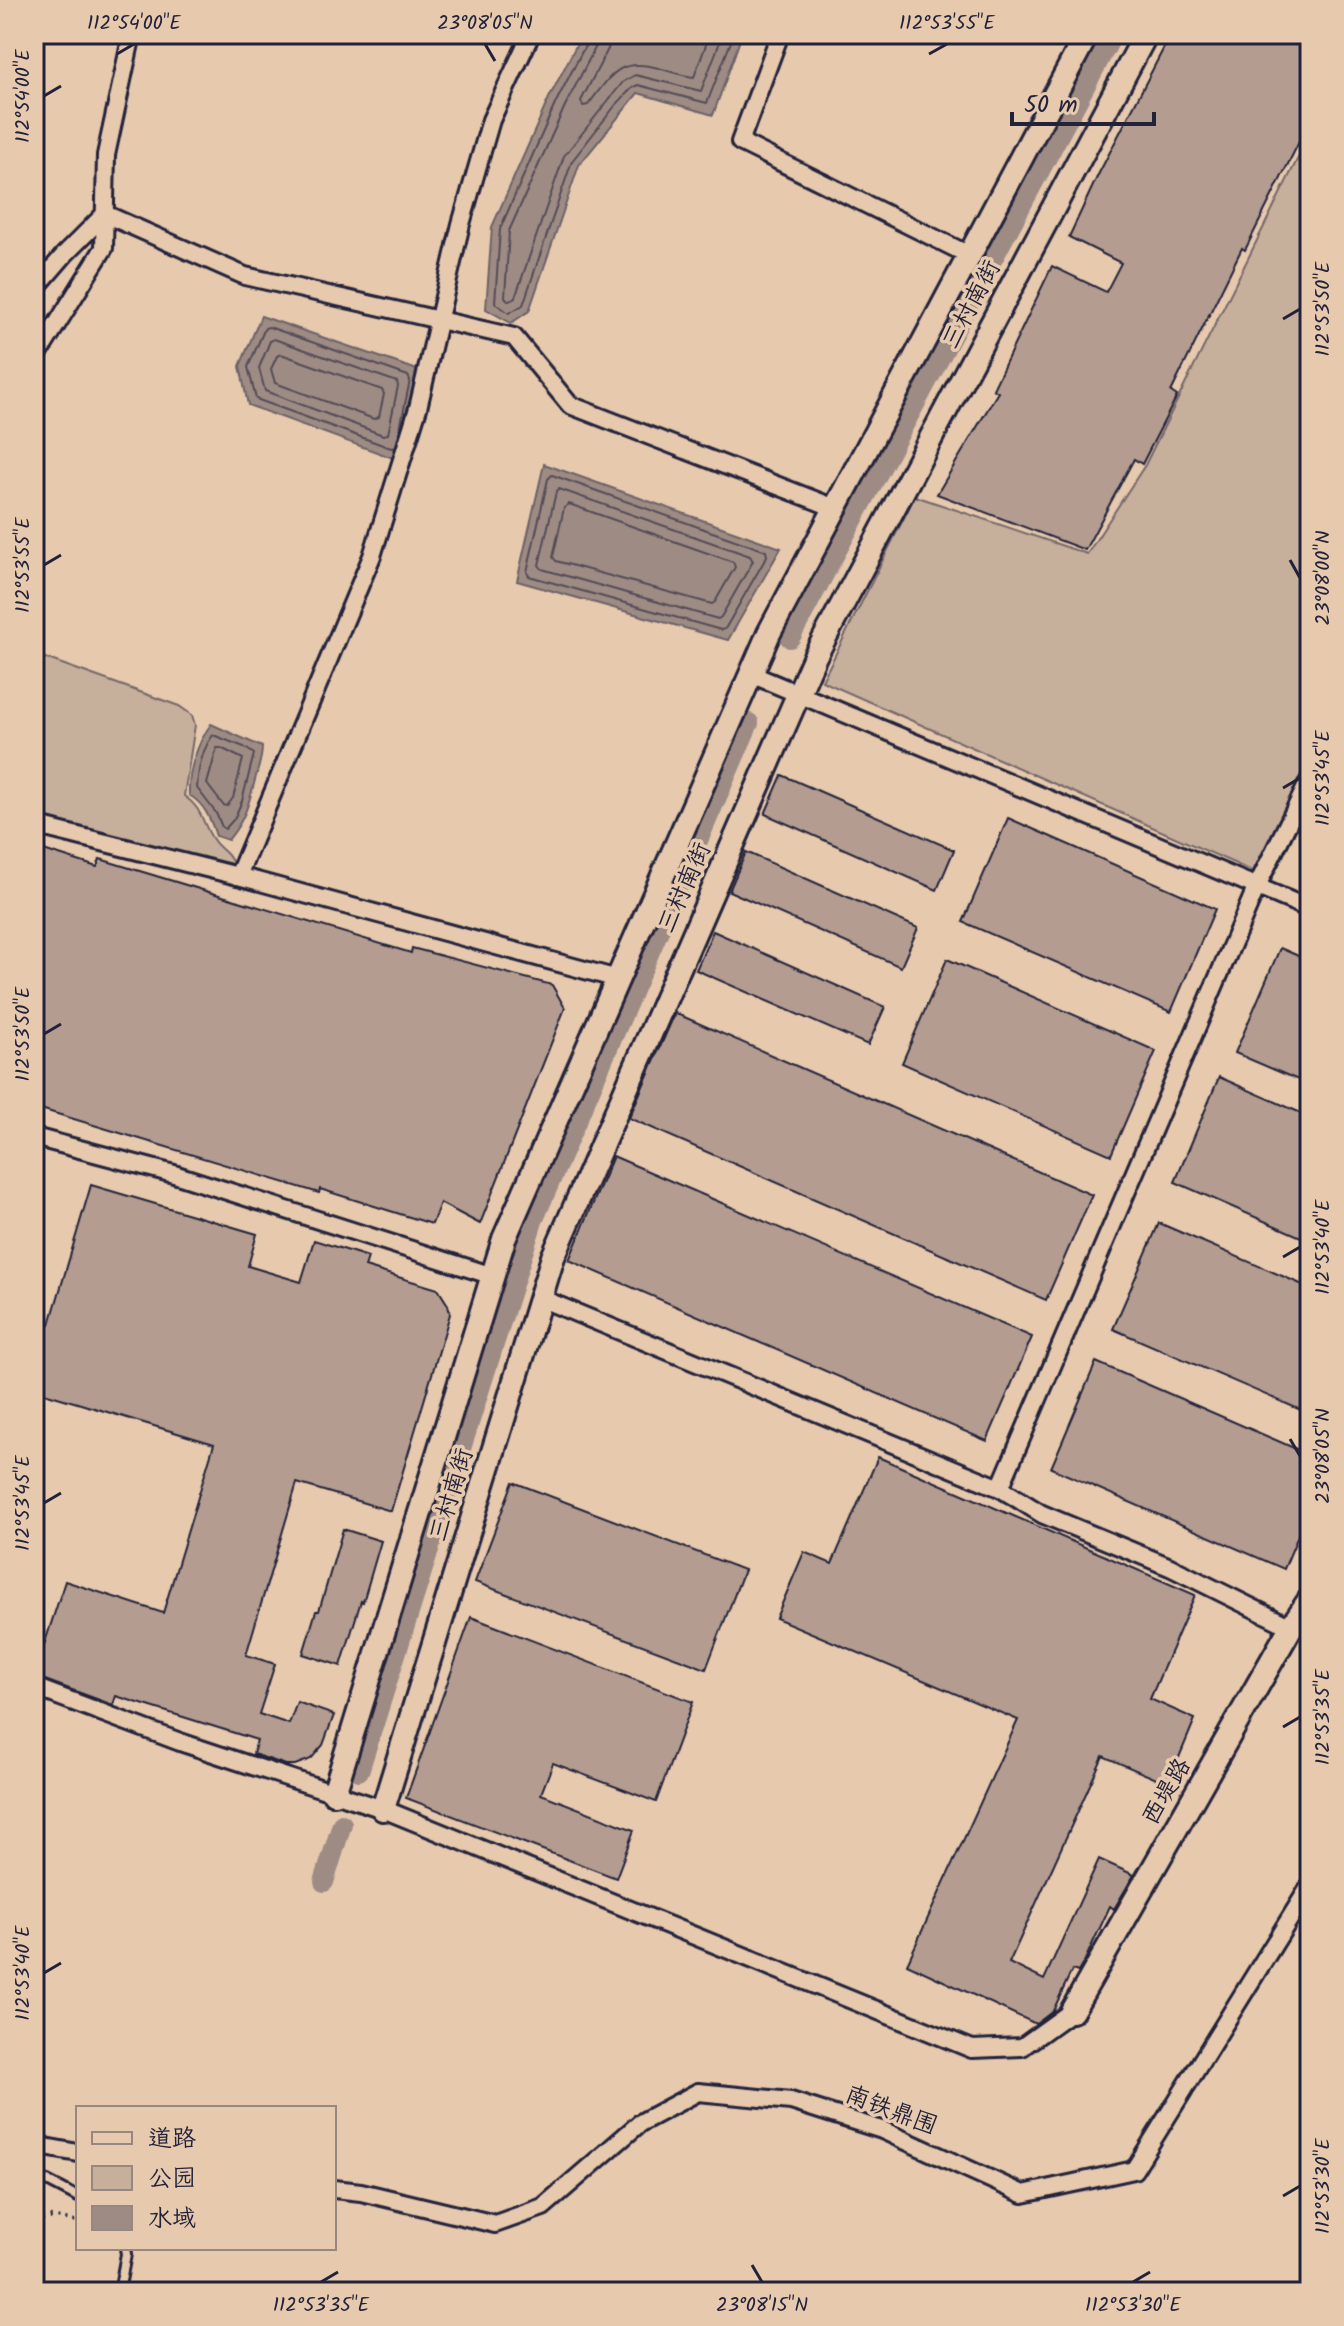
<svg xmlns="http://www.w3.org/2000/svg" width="1344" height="2326" font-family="Kalam,'LXGW WenKai TC',sans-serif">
	<rect width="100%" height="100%" fill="#e7caae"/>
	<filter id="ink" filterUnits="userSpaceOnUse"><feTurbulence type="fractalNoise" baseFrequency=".0125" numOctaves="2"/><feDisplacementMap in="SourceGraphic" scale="16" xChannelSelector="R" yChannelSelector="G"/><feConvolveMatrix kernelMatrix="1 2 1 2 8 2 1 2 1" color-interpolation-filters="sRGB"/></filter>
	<g filter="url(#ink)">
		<!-- green -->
		<g fill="#c6af9b" stroke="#74686b" stroke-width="2">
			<path d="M1310,134V760L1254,872L822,681L915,496L1087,554L1145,465Z"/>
			<path d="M34,654L179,706L192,715L195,725L184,796C202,808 201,820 212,838C220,852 227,848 235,868L192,859L34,816Z"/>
		</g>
		<!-- water -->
		<g fill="#9e8c84" stroke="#6c6267" stroke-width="2">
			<path d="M582,34H742L713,115L638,93L579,165L529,311L511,323L486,309L492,227L549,98Z"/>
			<path d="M261,316L420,371L401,461L248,405L240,366Z"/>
			<path d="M544,464L781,548L728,640L517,581Z"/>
			<path d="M211,724L262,747C262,759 258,768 255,780C249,803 245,820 228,840L216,836C211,820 205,804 189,795C188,770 197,744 211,724Z"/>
		</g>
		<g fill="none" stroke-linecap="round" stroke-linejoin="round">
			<!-- shore -->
			<g stroke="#544c58" stroke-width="2">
				<path d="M589,34L588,40L556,102L500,229L495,303L509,313L523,305L572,161L615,106L632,88L638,85L707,103L734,34"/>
				<path d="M599,34L597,44L565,106L509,231L505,297L509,301L515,298L564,156L623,82L635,75L701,91L723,34"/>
				<path d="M611,34L608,49L581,101L583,106L588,105C612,74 619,56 662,69C672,72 683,76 694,77L710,34"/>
				<path d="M274,339L397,382L398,386L388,434L383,435L265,391L259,368L270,341Z"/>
				<path d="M281,354L382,390L384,394L379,417L374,419L275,383L271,369L277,356Z"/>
				<path d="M395,447L391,448L256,399L248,367L265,328L269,327L408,376L410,380L397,443"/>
				<path d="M552,475L766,551L767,556L725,629L721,630L529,576L527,572L548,479Z"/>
				<path d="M559,489L750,556L753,561L721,617L718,619L542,569L539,565L556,492Z"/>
				<path d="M569,504L733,562L735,567L715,602L712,604L556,561L553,557L564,508Z"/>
				<path d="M213,735L244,747L254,754L242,801L234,819L225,829L222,827L216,813L197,788C198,771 202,749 213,735Z"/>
				<path d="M217,748H221L243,759L233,798L227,806L223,805L207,784Z"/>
			</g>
			<!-- canal -->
			<g stroke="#9e8c84" stroke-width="20">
				<path d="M790,638L1113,34"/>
				<path d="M359,1771L533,1221L749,723"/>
				<path d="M324,1882L342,1824"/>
			</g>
		</g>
		<!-- building -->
		<g fill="#b49d90" stroke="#22223b" stroke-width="2">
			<path d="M1171,34H1310V120L1245,250L1242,248L1171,392L1177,396L1142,464L1134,459L1085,550L937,494L998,392L993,389L1052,266L1106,292L1121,263L1069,237L1098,175Z"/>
			<path d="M782,775L954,850L937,890L765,814Z"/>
			<path d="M1008,818L1215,909L1171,1012L963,922Z"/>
			<path d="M34,847L97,867L100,859L411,953L412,948L552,985L565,1008L480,1224L440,1203L432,1224L320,1189L319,1193L34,1107Z"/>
			<path d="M746,852L918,928L901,967L729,891Z"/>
			<path d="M713,931L885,1007L868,1045L696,970Z"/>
			<path d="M1280,948L1310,961V1085L1235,1053Z"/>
			<path d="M947,959L1156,1051L1111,1155L902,1063Z"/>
			<path d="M675,1013L1092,1195L1046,1300L629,1118Z"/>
			<path d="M1219,1077L1310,1117V1241L1175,1182Z"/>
			<path d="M613,1156L1032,1337L987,1441L569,1260Z"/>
			<path d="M91,1185L257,1234L248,1266L301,1282L314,1240L368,1257L365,1267L438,1289L448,1305L450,1314L391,1511L297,1483L246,1655L275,1664L259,1714L289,1724L297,1702L334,1715L323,1745L311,1759L295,1765H286L253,1754L257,1740L116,1696L113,1705L34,1676L65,1581L163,1613L214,1444L34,1390V1319L50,1324Z"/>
			<path d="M1159,1223L1310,1288V1414L1113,1329Z"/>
			<path d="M1096,1362L1310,1455V1507L1284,1569L1051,1468Z"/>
			<path d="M878,1457L1195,1595L1150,1699L1195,1719L1168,1784L1103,1756L1009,1963L1044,1980L1099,1859L1134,1875L1114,1909L1110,1906L1085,1960L1078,1972L1072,1970L1053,2011L1036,2024L907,1964L1018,1720L776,1618L804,1552L832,1564Z"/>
			<path d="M513,1482L744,1570L706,1669L475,1582Z"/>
			<path d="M343,1529L381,1541L363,1602L361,1601L341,1666L303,1654L316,1611H319Z"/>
			<path d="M471,1617L693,1702L656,1802L553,1763L541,1794L634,1830L616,1878L406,1798Z"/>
		</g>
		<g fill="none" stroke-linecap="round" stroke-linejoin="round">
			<defs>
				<g id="service">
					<path d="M34,2174L78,2197"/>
					<path d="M119,2292L126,2254L125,2248"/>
				</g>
				<g id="minor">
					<path d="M780,34L740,142L969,255"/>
					<path d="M105,214L245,276L514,337L570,405L835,508"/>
					<path d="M34,290L65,254L105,214"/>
					<path d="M34,361L104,248L106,155L132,34"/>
					<path d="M751,674L1310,909"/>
					<path d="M34,825L238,876L618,979"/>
					<path d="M238,876L372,556L418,408L461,224L491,120L531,34"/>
					<path d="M34,1137L174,1174L493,1276"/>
					<path d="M540,1298L1000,1488L1042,1514L1170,1567L1291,1627"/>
					<path d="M1000,1488L1257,886L1310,779"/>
					<path d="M34,1687L180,1742L383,1809L972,2049L1022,2047L1072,2011"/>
					<path d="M34,2145L78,2153"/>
					<path d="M334,2189L361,2192L495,2224L543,2207L640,2123L698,2092L791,2101L882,2130L1023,2194L1134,2170L1310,1886"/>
				</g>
				<g id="tertiary">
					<path d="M334,1793L504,1239L769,633L1087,34"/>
					<path d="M383,1809L553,1257L815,656L1146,34"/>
					<path d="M1072,2011L1291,1627L1310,1599"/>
				</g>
			</defs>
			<!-- service casing -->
			<use href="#service" stroke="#22223b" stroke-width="14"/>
			<!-- minor casing -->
			<use href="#minor" stroke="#22223b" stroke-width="22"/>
			<!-- tertiary casing -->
			<use href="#tertiary" stroke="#22223b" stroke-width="28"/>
			<!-- path -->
			<g stroke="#22223b" stroke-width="3" stroke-dasharray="2 6" stroke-linecap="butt">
				<path d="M34,2213L78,2222"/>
				<path d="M34,2221L54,2218"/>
			</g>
			<!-- service -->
			<use href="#service" stroke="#e7caae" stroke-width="8"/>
			<!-- minor -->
			<use href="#minor" stroke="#e7caae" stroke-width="16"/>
			<!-- tertiary -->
			<use href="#tertiary" stroke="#e7caae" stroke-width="22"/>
		</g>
	</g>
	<!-- ticks -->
	<path fill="none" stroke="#22223b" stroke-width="3" d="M485,44L495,61M117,54L134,44M929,54L947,44M44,96L61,86M1283,319L1300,309M1290,560L1300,578M44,565L61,555M1283,788L1300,778M44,1034L61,1024M1283,1257L1300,1247M1290,1439L1300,1456M44,1503L61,1493M1283,1727L1300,1717M44,1973L61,1963M1283,2196L1300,2186M752,2265L762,2282M321,2282L338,2272M1133,2282L1150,2272"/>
	<g text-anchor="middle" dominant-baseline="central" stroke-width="7" stroke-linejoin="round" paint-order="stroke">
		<!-- street labels -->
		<g font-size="24" fill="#22223b" stroke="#e7caae">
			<text transform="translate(972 305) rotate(-62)">三村南街</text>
			<text transform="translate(685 888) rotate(-66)">三村南街</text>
			<text transform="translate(452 1495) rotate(-73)">三村南街</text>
			<text transform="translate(1167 1792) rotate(-60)">西堤路</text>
			<text transform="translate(891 2111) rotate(21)">南铁鼎围</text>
		</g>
	</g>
	<!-- margin -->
	<rect width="1344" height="2326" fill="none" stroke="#e7caae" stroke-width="88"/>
	<!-- legend -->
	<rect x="76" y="2106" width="260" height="144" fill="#e7caae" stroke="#988780" stroke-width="2"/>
	<rect x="92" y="2132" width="40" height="12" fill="#e7caae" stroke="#988780" stroke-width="2"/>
	<text x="148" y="2146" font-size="24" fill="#22223b">道路</text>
	<rect x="92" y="2166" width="40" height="24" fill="#c6af9b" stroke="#988780" stroke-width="2"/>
	<text x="148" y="2186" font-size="24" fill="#22223b">公园</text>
	<rect x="92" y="2206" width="40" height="24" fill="#9e8c84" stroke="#988780" stroke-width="2"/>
	<text x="148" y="2226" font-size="24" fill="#22223b">水域</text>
	<!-- scale -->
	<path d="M1012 112v12h142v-12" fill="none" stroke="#22223b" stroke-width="4"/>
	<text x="1024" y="112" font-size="24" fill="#22223b" stroke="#e7caae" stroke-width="6" paint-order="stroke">50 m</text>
	<rect x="44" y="44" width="1256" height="2238" fill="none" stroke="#22223b" stroke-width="3"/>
	<g font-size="20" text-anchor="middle" fill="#22223b">
		<text x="134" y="29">112°54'00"E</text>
		<text x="485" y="29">23°08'05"N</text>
		<text x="947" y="29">112°53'55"E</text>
		<text transform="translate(22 96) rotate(-90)" y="7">112°54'00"E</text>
		<text transform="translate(1322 309) rotate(-90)" y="7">112°53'50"E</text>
		<text transform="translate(22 565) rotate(-90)" y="7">112°53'55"E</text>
		<text transform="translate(1322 578) rotate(-90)" y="7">23°08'00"N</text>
		<text transform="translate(1322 778) rotate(-90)" y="7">112°53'45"E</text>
		<text transform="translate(22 1034) rotate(-90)" y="7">112°53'50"E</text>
		<text transform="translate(1322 1247) rotate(-90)" y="7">112°53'40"E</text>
		<text transform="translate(1322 1456) rotate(-90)" y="7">23°08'05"N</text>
		<text transform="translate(22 1503) rotate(-90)" y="7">112°53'45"E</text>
		<text transform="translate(1322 1717) rotate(-90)" y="7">112°53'35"E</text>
		<text transform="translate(22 1973) rotate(-90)" y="7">112°53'40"E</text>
		<text transform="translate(1322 2186) rotate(-90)" y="7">112°53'30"E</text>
		<text x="321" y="2311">112°53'35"E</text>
		<text x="762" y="2311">23°08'15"N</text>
		<text x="1133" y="2311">112°53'30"E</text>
	</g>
</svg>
